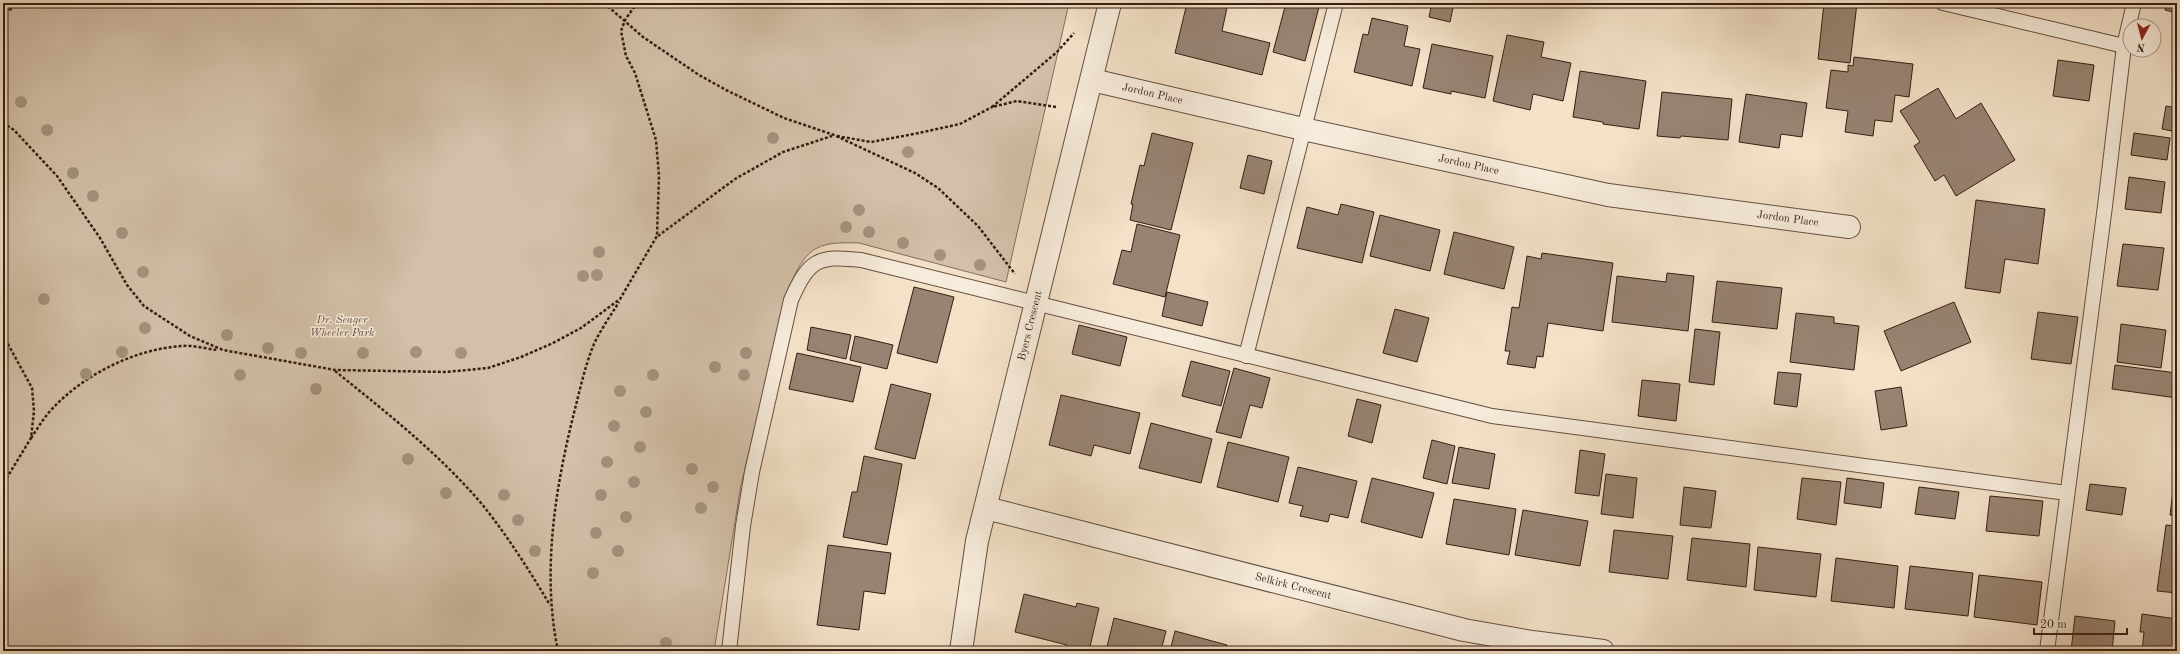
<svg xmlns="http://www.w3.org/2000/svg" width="2180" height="654" font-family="'Old Standard TT',serif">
	<rect width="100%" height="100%" fill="#f3e1c8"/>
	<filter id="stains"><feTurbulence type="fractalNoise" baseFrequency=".005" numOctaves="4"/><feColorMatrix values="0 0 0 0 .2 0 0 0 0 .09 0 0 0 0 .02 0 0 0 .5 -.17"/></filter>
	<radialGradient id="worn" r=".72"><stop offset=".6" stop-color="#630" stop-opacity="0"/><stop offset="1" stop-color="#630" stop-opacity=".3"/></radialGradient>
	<!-- green -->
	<path fill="#d3c0a9" stroke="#846f5e" d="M3,3H1069L1006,282L859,243C814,241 806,249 788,289L741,485L714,651H3Z"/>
	<!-- building -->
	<g fill="#988372" stroke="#361e14">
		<path d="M1187,3H1228L1222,31L1270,43L1262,75L1175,53Z"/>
		<path d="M1286,3H1305L1319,7L1305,61L1273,52Z"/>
		<path d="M1432,3H1454L1450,22L1429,17Z"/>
		<path d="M1824,3H1857L1850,63L1818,59Z"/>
		<path d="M2167,3H2177V13L2165,10Z"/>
		<path d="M1372,18L1408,26L1404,46L1420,49L1412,86L1354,72L1363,34L1368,35Z"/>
		<path d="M1507,35L1544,42L1541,57L1571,63L1563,101L1533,94L1530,110L1493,101Z"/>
		<path d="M1432,44L1493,56L1485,98L1451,91V94L1423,88Z"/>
		<path d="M1854,57L1913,64L1909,97L1895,95L1892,122L1875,120L1873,136L1845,132L1848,111L1826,108L1831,70L1848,72V65L1853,66Z"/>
		<path d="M2058,60L2094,65L2089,101L2053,96Z"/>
		<path d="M1580,71L1646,81L1639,129L1603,124V122L1573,117Z"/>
		<path d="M1938,88L1956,119L1981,103L2015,160L1956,196L1944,175L1935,181L1914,146L1920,142L1900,111Z"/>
		<path d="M1662,92L1732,99L1728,140L1681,136L1680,138L1657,136Z"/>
		<path d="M1746,94L1807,103L1802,137L1781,134L1779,148L1739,142Z"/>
		<path d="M2166,106L2177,108V132L2162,129Z"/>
		<path d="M1152,133L1193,143L1171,230L1130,220L1133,204H1131L1140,165L1144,166Z"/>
		<path d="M2134,133L2170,138L2167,160L2131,155Z"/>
		<path d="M1248,155L1272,161L1264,194L1240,188Z"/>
		<path d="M2129,177L2165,182L2161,213L2125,209Z"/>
		<path d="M1976,200L2045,209L2038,264L2005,259L2000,293L1965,288Z"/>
		<path d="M1341,204L1374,212L1362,263L1297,248L1307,207L1338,215Z"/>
		<path d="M1380,215L1440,230L1430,271L1370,256Z"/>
		<path d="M1137,224L1180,235L1165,297L1113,284L1122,250L1131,252Z"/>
		<path d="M1454,232L1514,247L1504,289L1444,274Z"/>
		<path d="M2123,244L2164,248L2158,290L2117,286Z"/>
		<path d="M1542,253L1613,263L1603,331L1548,323L1543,357L1537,356L1535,368L1507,364L1510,351H1505L1512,307L1519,308L1527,256L1541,259Z"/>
		<path d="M1667,273L1694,276L1688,331L1612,322L1617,276L1666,282Z"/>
		<path d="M1717,281L1782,288L1777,329L1712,322Z"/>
		<path d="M914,287L954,297L937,363L897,353Z"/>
		<path d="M1167,292L1208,302L1202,326L1162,316Z"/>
		<path d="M1954,302L1971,342L1901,371L1884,331Z"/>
		<path d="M1395,309L1429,318L1417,362L1383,353Z"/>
		<path d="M2038,312L2078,317L2071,364L2031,359Z"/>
		<path d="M1796,313L1834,317V323L1859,326L1854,370L1790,362Z"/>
		<path d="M2121,324L2166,330L2161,368L2117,362Z"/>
		<path d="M1079,325L1127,337L1120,366L1072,354Z"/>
		<path d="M811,327L851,335L846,359L807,350Z"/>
		<path d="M1695,329L1720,332L1714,385L1689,382Z"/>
		<path d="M855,336L893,345L887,369L850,360Z"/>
		<path d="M797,353L861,367L853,402L789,389Z"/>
		<path d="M1191,361L1230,371L1221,406L1182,396Z"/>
		<path d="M2115,365L2177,373V398L2112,389Z"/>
		<path d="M1234,368L1270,378L1262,408L1250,405L1241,438L1216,432Z"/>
		<path d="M1778,372L1801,374L1797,407L1774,404Z"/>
		<path d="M1642,380L1680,384L1676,421L1638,416Z"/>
		<path d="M891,384L931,394L915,459L875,449Z"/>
		<path d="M1901,387L1907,426L1881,430L1875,391Z"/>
		<path d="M1061,395L1140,413L1130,454L1094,445L1091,456L1049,445Z"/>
		<path d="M1357,399L1381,405L1372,443L1348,436Z"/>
		<path d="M1151,423L1212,439L1201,483L1139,468Z"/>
		<path d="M1432,440L1455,446L1447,484L1423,478Z"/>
		<path d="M1228,442L1289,457L1278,502L1217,487Z"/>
		<path d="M1459,447L1495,454L1489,489L1452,483Z"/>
		<path d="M1580,450L1605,454L1599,496L1575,493Z"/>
		<path d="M864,456L902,464L887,545L843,537L852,492H857Z"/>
		<path d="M2177,459V516L2170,515Z"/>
		<path d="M1298,467L1357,481L1348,518L1330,514L1328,522L1300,516L1303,506L1289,503Z"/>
		<path d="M1606,474L1637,478L1633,518L1601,514Z"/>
		<path d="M1372,478L1434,493L1422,538L1361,522Z"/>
		<path d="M1802,478L1841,482L1836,525L1797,519Z"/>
		<path d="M1847,478L1884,483L1881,508L1844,503Z"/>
		<path d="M2090,484L2126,488L2122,515L2086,510Z"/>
		<path d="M1684,487L1716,491L1711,528L1680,525Z"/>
		<path d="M1919,487L1959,492L1955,519L1915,514Z"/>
		<path d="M1990,496L2043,501L2039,536L1986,531Z"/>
		<path d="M1454,499L1516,509L1509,555L1446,544Z"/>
		<path d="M1523,510L1588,521L1580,566L1515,555Z"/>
		<path d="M2166,525L2177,526V593L2157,591Z"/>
		<path d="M1614,530L1673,536L1668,579L1609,572Z"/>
		<path d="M1692,538L1750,544L1746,587L1687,580Z"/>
		<path d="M828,545L891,553L885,594L864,591L859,630L817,625Z"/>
		<path d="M1758,547L1821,554L1816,597L1754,590Z"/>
		<path d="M1836,558L1898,566L1894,608L1831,601Z"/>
		<path d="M1910,566L1973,573L1968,616L1905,609Z"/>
		<path d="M1979,575L2042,582L2037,625L1974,617Z"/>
		<path d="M1024,594L1076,607L1077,603L1099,608L1089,651H1065L1067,645L1015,632Z"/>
		<path d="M2142,614L2177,619V651H2142L2144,632H2140Z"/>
		<path d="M2075,616L2115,621L2112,651H2071Z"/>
		<path d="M1114,618L1166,631L1161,651H1106Z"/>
		<path d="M1175,631L1227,645L1225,651H1170Z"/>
	</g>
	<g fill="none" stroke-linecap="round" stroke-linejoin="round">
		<defs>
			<g id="service">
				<path d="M1943,3L2124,46"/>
				<path d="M1246,356L1336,3"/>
				<path d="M729,651L743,526L752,472L791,300C809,260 817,255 861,260L1492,416L2067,493"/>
				<path d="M2047,651L2105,206L2124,46L2134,3"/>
			</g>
			<g id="minor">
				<path id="s1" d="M1092,80L1303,129L1608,195L1849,227"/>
				<path id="s2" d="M986,508L1464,630L1532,642L1603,651"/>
				<path id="s3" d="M961,651L977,541L1110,3"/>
			</g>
		</defs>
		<!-- service casing -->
		<use href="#service" stroke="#654f41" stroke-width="16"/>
		<!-- minor casing -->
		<use href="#minor" stroke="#654f41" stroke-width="24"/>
		<!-- path -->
		<g stroke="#361e14" stroke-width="2.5" stroke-dasharray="3 2" stroke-linecap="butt">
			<path d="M604,3L643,37L699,75L726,90L784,118L834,135L915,173L938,188L978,226L1015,274"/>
			<path d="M3,18L7,12L19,3"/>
			<path d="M1056,107L1017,101L992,107L1057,52L1074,33"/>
			<path d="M3,123L14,130L57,176L100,238L127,285L144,306L190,336L223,350L335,370L446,372L488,368L521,357L553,343L581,328L620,299L657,236L659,176L656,140L635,73L626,56L621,31L625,20L637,3"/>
			<path d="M837,136L871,142L914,134L960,124L992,107"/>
			<path d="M658,236L735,179L783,152L832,136"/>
			<path d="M3,335L32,388L34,411L31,438L3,484"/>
			<path d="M335,371C386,412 438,453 481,503C507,535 529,570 550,605"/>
			<path d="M31,438C38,428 44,417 53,408C85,374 135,349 182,346C194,345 207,349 218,350"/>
			<path d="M558,651C541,570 556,483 576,405C581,385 586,363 594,344C601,329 611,315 619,302"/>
		</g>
		<!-- service -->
		<use href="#service" stroke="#f7ecdb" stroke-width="14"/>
		<!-- minor -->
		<use href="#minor" stroke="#f7ecdb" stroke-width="22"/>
	</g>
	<!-- trees -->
	<g fill="#a5917e">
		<circle cx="21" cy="102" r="6"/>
		<circle cx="47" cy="130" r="6"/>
		<circle cx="773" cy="138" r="6"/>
		<circle cx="908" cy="152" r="6"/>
		<circle cx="73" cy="173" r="6"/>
		<circle cx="93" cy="196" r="6"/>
		<circle cx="859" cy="210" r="6"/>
		<circle cx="846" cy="227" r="6"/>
		<circle cx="869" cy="232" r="6"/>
		<circle cx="122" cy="233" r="6"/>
		<circle cx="903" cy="243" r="6"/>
		<circle cx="599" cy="252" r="6"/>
		<circle cx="940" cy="255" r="6"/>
		<circle cx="980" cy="265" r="6"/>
		<circle cx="143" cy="272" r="6"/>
		<circle cx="597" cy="275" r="6"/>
		<circle cx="583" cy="276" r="6"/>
		<circle cx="44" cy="299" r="6"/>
		<circle cx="145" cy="328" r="6"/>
		<circle cx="227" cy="335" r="6"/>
		<circle cx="268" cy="348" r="6"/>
		<circle cx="122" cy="352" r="6"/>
		<circle cx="416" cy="352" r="6"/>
		<circle cx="301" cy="353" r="6"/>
		<circle cx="363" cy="353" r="6"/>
		<circle cx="461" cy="353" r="6"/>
		<circle cx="746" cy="353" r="6"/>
		<circle cx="715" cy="367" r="6"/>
		<circle cx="86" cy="374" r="6"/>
		<circle cx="240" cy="375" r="6"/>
		<circle cx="653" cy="375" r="6"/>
		<circle cx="744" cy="375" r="6"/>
		<circle cx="316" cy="389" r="6"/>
		<circle cx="620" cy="391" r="6"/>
		<circle cx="646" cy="412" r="6"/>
		<circle cx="614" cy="426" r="6"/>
		<circle cx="640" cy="447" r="6"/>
		<circle cx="408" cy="459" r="6"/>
		<circle cx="607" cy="462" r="6"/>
		<circle cx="692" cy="469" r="6"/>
		<circle cx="634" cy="482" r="6"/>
		<circle cx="713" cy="487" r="6"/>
		<circle cx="446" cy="493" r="6"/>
		<circle cx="504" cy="495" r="6"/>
		<circle cx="601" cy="495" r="6"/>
		<circle cx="701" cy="508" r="6"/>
		<circle cx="626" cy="517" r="6"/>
		<circle cx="518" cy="520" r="6"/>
		<circle cx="596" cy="533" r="6"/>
		<circle cx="535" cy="551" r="6"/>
		<circle cx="618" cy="551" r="6"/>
		<circle cx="593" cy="573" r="6"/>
		<circle cx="666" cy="643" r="6"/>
	</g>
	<g text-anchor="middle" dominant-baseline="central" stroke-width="3" stroke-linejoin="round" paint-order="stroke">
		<!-- street labels -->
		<g font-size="11" fill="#361e14" stroke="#f7ecdb">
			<text stroke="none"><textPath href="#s1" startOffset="62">Jordon Place</textPath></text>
			<text stroke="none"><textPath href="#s1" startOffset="386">Jordon Place</textPath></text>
			<text stroke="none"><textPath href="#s1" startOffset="710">Jordon Place</textPath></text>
			<text stroke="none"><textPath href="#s3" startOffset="333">Byers Crescent</textPath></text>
			<text stroke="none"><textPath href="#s2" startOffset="317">Selkirk Crescent</textPath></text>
		</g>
		<!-- park labels -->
		<g font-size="11" font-style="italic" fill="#654f41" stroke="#f7ecdb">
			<text x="342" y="320">Dr. Seager<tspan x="342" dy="13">Wheeler Park</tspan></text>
		</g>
	</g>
	<!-- margin -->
	<rect width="2180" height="654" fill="none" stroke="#f3e1c8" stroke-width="16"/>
	<rect x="4" y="4" width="2172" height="646" fill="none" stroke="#361e14" stroke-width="2"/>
	<rect x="8" y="8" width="2164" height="638" fill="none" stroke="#361e14"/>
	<!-- north arrow -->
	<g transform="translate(2142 38) rotate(187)"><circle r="19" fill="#f7ecdb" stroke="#aa9a8b"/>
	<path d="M0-3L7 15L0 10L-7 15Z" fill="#8f2418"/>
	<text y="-6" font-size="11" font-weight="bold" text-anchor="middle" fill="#361e14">N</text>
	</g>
	<!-- scale -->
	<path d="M2034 628v6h93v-6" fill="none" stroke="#361e14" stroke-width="2"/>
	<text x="2040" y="628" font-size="12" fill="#361e14" stroke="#f7ecdb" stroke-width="3" paint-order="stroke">20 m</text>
	<rect width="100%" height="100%" filter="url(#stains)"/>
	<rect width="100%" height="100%" fill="url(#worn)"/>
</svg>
